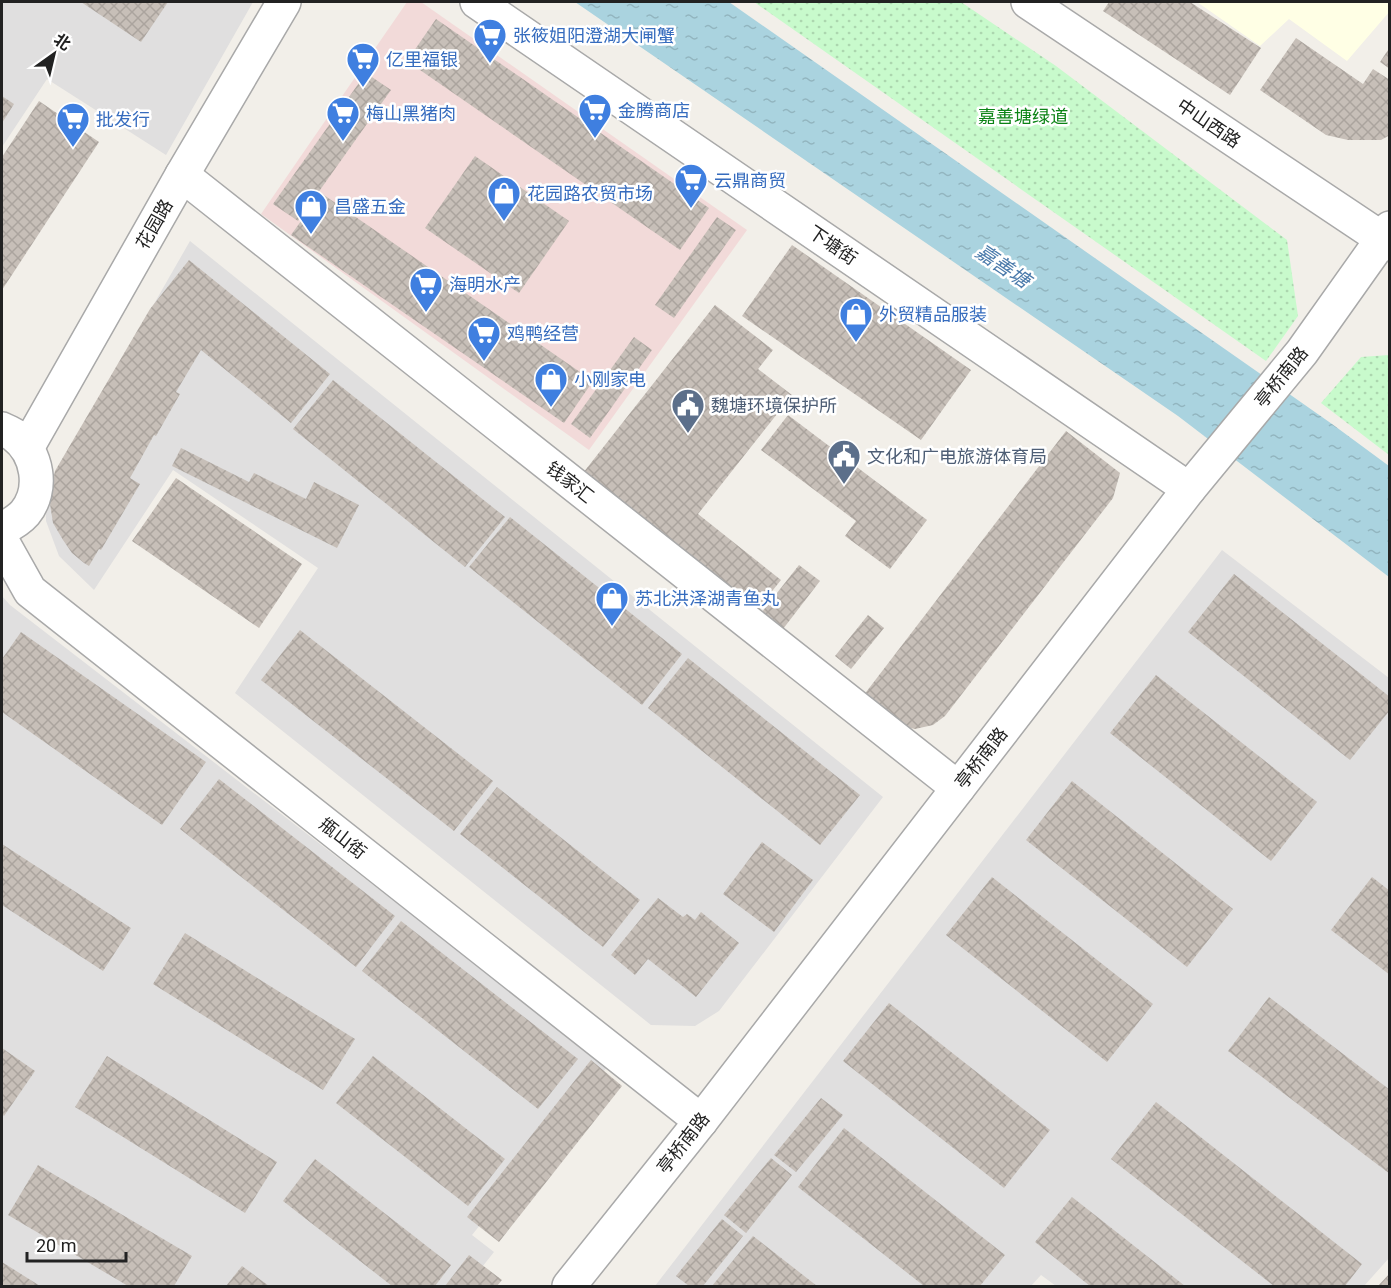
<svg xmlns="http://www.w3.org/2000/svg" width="1391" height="1288" font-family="Roboto,'Noto Sans SC',sans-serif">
	<defs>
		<pattern id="park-dots" width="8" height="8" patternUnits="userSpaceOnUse" patternTransform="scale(1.5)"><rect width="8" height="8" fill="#c8facc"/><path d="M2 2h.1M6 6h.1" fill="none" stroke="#acd6af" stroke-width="1.8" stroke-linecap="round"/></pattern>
		<pattern id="water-ripples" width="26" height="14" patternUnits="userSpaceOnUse" patternTransform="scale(1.5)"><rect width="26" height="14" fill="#aad3df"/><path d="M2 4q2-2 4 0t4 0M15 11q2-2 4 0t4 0" fill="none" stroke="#92b5bf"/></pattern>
		<pattern id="building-cross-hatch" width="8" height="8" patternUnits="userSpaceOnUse" patternTransform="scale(1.5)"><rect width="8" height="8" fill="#c7bfb8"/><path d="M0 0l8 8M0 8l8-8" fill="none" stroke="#aba49e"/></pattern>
	</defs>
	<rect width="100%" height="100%" fill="#f2efe9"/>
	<!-- residential -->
	<g fill="#e0dfdf">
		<path d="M2,2H253L166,155L47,79L2,147Z"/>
		<path d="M190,241L883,797L719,1011L695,1026L651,1025L235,693L318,568L173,470L94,590L59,556L46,521L45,494Z"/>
		<path d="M1222,550L1389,678L1390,1257L1364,1286H1056L1041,1275L1031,1286H655Z"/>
		<path d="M2,596L10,605L608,1066L472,1235L494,1252L467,1286H2Z"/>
	</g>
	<!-- commercial -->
	<path fill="#f2dad9" d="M407,2H421L747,230L589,450L261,214Z"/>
	<!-- education -->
	<path fill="#ffffe5" d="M1197,2H1389L1390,11L1347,61L1289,19L1260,46Z"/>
	<!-- park -->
	<g fill="url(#park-dots)">
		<path d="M754,2H961L1056,66L1287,240L1298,316L1266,361Z"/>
		<path d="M1389,355H1390L1389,455L1321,403L1361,357Z"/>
	</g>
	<!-- water -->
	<path fill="url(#water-ripples)" d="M575,2H729L1332,424L1389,466V577L1178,416Z"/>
	<!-- building -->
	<g fill="url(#building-cross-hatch)">
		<path d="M81,2H168L141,42Z"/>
		<path d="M1109,2H1190L1261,48L1230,95L1103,11Z"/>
		<path d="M436,19L709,208L680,250L407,61Z"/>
		<path d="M1296,38L1363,84L1373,69L1390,80V135L1381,140H1348L1326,135L1260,90Z"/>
		<path d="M1390,47V69L1380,62Z"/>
		<path d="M366,73L391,90L298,221L273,204Z"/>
		<path d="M2,96L14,104L2,123Z"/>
		<path d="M39,101L99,142L2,290V157Z"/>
		<path d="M475,156L569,221L519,293L425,228Z"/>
		<path d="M321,193L593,381L564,423L291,235Z"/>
		<path d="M717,217L736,230L674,318L655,305Z"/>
		<path d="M792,245L971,370L921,440L742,316Z"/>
		<path d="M189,260L330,374L291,423L201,350L176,392L180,394L156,436L154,435L130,478L140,484L101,550L99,549L89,566L84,563L72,553L63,540L53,523L50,504L51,488L55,471L150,309Z"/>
		<path d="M715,305L773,350L758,369L792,395L698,514L781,580L757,610L583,473Z"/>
		<path d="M634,337L652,350L590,438L571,424Z"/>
		<path d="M333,380L505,517L465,567L293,429Z"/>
		<path d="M788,415L927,520L890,569L845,536L856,521L761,450Z"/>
		<path d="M1066,431L1120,473L1113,498L945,716L933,725L915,729L889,723L860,700Z"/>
		<path d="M181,448L249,482L254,473L306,499L314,482L359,505L337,548L172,466Z"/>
		<path d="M176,478L302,564L259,628L132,541Z"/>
		<path d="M510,517L682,654L642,705L469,567Z"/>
		<path d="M799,565L820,581L783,629L762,612Z"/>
		<path d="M1234,574L1390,697V710L1350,760L1188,632Z"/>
		<path d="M868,615L884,628L851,669L835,656Z"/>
		<path d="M300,630L493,781L454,831L261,680Z"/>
		<path d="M21,632L206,762L162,825L2,712V659Z"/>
		<path d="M688,658L860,795L820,845L648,708Z"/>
		<path d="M1156,675L1317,802L1271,861L1110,733Z"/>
		<path d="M219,779L395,916L356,967L180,829Z"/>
		<path d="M1072,781L1233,909L1187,967L1026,840Z"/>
		<path d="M497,787L640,900L603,947L460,834Z"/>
		<path d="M762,842L813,880L774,932L723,894Z"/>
		<path d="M2,844L131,928L103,971L2,905Z"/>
		<path d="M992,877L1153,1004L1107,1062L946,935Z"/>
		<path d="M1372,877L1390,891V975L1331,930Z"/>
		<path d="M658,898L683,917L687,914L695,920L701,912L739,943L696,997L648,959L635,975L611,955Z"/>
		<path d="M401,921L578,1059L538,1109L362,971Z"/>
		<path d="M185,933L355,1039L323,1090L153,984Z"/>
		<path d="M1269,997L1390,1090V1174L1228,1051Z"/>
		<path d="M889,1003L1050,1130L1004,1188L843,1061Z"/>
		<path d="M2,1048L35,1071L4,1116L2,1114Z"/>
		<path d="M107,1056L277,1162L245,1213L75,1107Z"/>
		<path d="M373,1056L505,1159L468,1206L336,1103Z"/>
		<path d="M591,1060L622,1086L499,1242L467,1217Z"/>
		<path d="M821,1098L843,1115L796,1172L774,1155Z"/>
		<path d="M1156,1102L1362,1264L1345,1286H1274L1111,1159Z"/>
		<path d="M844,1128L1005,1255L980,1286H924L798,1187Z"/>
		<path d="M771,1158L792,1175L746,1233L724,1215Z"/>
		<path d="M315,1159L451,1265L435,1286H392L283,1201Z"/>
		<path d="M38,1165L192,1256L174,1286H128L8,1215Z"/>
		<path d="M1072,1197L1185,1286H1090L1035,1242Z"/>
		<path d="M722,1219L743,1236L703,1286H689L676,1276Z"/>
		<path d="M753,1236L817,1286H712Z"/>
		<path d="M469,1255L502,1280L497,1286H445Z"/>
		<path d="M2,1262L40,1286H2Z"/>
		<path d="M242,1266L269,1286H226Z"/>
		<path d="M1390,1273V1286H1378Z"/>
	</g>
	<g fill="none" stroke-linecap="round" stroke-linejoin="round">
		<defs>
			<g id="minor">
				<path d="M477,2L1189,489"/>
				<path d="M1028,2L1390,244"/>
				<path d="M182,175L958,788"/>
				<path d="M2,429C6,431 11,433 14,435C38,453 44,490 25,513C19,520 10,525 2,529"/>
				<path d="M27,448L182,175L284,2"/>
				<path d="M2,541L30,591L701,1121"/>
				<path d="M569,1286L701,1121L1189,489L1302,352L1390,228"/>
			</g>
		</defs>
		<!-- minor casing -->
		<use href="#minor" stroke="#a9a9a9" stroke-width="36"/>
		<!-- minor -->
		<use href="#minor" stroke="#fff" stroke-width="33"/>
	</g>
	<!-- icons -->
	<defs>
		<symbol id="supermarket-pin" viewBox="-11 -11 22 30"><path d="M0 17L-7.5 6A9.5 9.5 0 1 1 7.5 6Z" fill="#3f7fe0" stroke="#fff"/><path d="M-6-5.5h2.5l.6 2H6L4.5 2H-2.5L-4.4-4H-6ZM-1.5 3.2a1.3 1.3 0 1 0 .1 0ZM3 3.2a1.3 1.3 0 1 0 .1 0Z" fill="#fff"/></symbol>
		<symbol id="shop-pin" viewBox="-11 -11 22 30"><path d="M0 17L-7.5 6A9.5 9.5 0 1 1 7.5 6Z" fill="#3f7fe0" stroke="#fff"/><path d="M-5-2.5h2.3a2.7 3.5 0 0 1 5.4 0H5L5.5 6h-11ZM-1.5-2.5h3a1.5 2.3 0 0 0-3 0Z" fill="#fff"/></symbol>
		<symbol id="civic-pin" viewBox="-11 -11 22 30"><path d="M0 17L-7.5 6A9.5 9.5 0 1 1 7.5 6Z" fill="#5c6f8a" stroke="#fff"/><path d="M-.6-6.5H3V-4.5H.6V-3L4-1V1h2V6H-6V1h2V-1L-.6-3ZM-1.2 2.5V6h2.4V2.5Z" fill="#fff"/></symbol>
	</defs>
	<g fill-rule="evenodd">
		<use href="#supermarket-pin" x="471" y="16" width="38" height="52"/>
		<use href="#supermarket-pin" x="344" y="40" width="38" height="52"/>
		<use href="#supermarket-pin" x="576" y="91" width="38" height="52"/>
		<use href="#supermarket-pin" x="324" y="94" width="38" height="52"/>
		<use href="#supermarket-pin" x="54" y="100" width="38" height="52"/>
		<use href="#supermarket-pin" x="672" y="161" width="38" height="52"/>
		<use href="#shop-pin" x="485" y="174" width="38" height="52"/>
		<use href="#shop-pin" x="292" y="187" width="38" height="52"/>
		<use href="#supermarket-pin" x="407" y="265" width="38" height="52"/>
		<use href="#shop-pin" x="837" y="295" width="38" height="52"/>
		<use href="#supermarket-pin" x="465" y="314" width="38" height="52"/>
		<use href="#shop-pin" x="532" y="360" width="38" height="52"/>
		<use href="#civic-pin" x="669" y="386" width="38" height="52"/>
		<use href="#civic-pin" x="825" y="437" width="38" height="52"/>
		<use href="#shop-pin" x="593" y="579" width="38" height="52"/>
	</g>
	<g text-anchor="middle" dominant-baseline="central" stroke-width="5" stroke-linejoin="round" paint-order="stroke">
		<!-- shop labels -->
		<g font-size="18" fill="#366cbe" stroke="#fff" text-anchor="start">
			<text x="513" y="35">张筱姐阳澄湖大闸蟹</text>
			<text x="386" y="59">亿里福银</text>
			<text x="618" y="110">金腾商店</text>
			<text x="366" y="113">梅山黑猪肉</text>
			<text x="96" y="119">批发行</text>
			<text x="714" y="180">云鼎商贸</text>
			<text x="527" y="193">花园路农贸市场</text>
			<text x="334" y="206">昌盛五金</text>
			<text x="449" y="284">海明水产</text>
			<text x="879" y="314">外贸精品服装</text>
			<text x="507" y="333">鸡鸭经营</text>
			<text x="574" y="379">小刚家电</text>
			<text x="635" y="598">苏北洪泽湖青鱼丸</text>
		</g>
		<!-- park labels -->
		<g font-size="18" fill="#0c8416" stroke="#fff">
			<text x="1023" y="116">嘉善塘绿道</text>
		</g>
		<!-- street labels -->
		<g font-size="18" fill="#222" stroke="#fff">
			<text transform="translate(1209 123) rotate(34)">中山西路</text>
			<text transform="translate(154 224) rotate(-60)">花园路</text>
			<text transform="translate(833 245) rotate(34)">下塘街</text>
			<text transform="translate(1281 377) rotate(-51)">亭桥南路</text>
			<text transform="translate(570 482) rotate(38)">钱家汇</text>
			<text transform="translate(981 758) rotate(-52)">亭桥南路</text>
			<text transform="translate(343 838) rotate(38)">甁山街</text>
			<text transform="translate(683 1143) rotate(-52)">亭桥南路</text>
		</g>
		<!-- service labels -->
		<g font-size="18" fill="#4e5e75" stroke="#fff" text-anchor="start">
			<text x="711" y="405">魏塘环境保护所</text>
			<text x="867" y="456">文化和广电旅游体育局</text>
		</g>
		<!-- water labels -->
		<g font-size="20" font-style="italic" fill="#4a7aab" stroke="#fff">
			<text transform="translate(1003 266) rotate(34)">嘉善塘</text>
		</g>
	</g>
	<!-- border -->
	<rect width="1391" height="1288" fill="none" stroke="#222222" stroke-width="6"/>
	<!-- north arrow -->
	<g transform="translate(54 54) rotate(34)" stroke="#ffffff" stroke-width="4.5" paint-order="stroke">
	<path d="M0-4.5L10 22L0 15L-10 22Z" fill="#222222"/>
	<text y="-9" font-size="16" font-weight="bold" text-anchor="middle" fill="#222222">北</text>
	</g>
	<!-- scale -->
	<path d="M27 1252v9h99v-9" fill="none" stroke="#222222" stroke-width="3"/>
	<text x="36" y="1252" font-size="18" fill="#222222" stroke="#ffffff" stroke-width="4.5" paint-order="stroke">20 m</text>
</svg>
